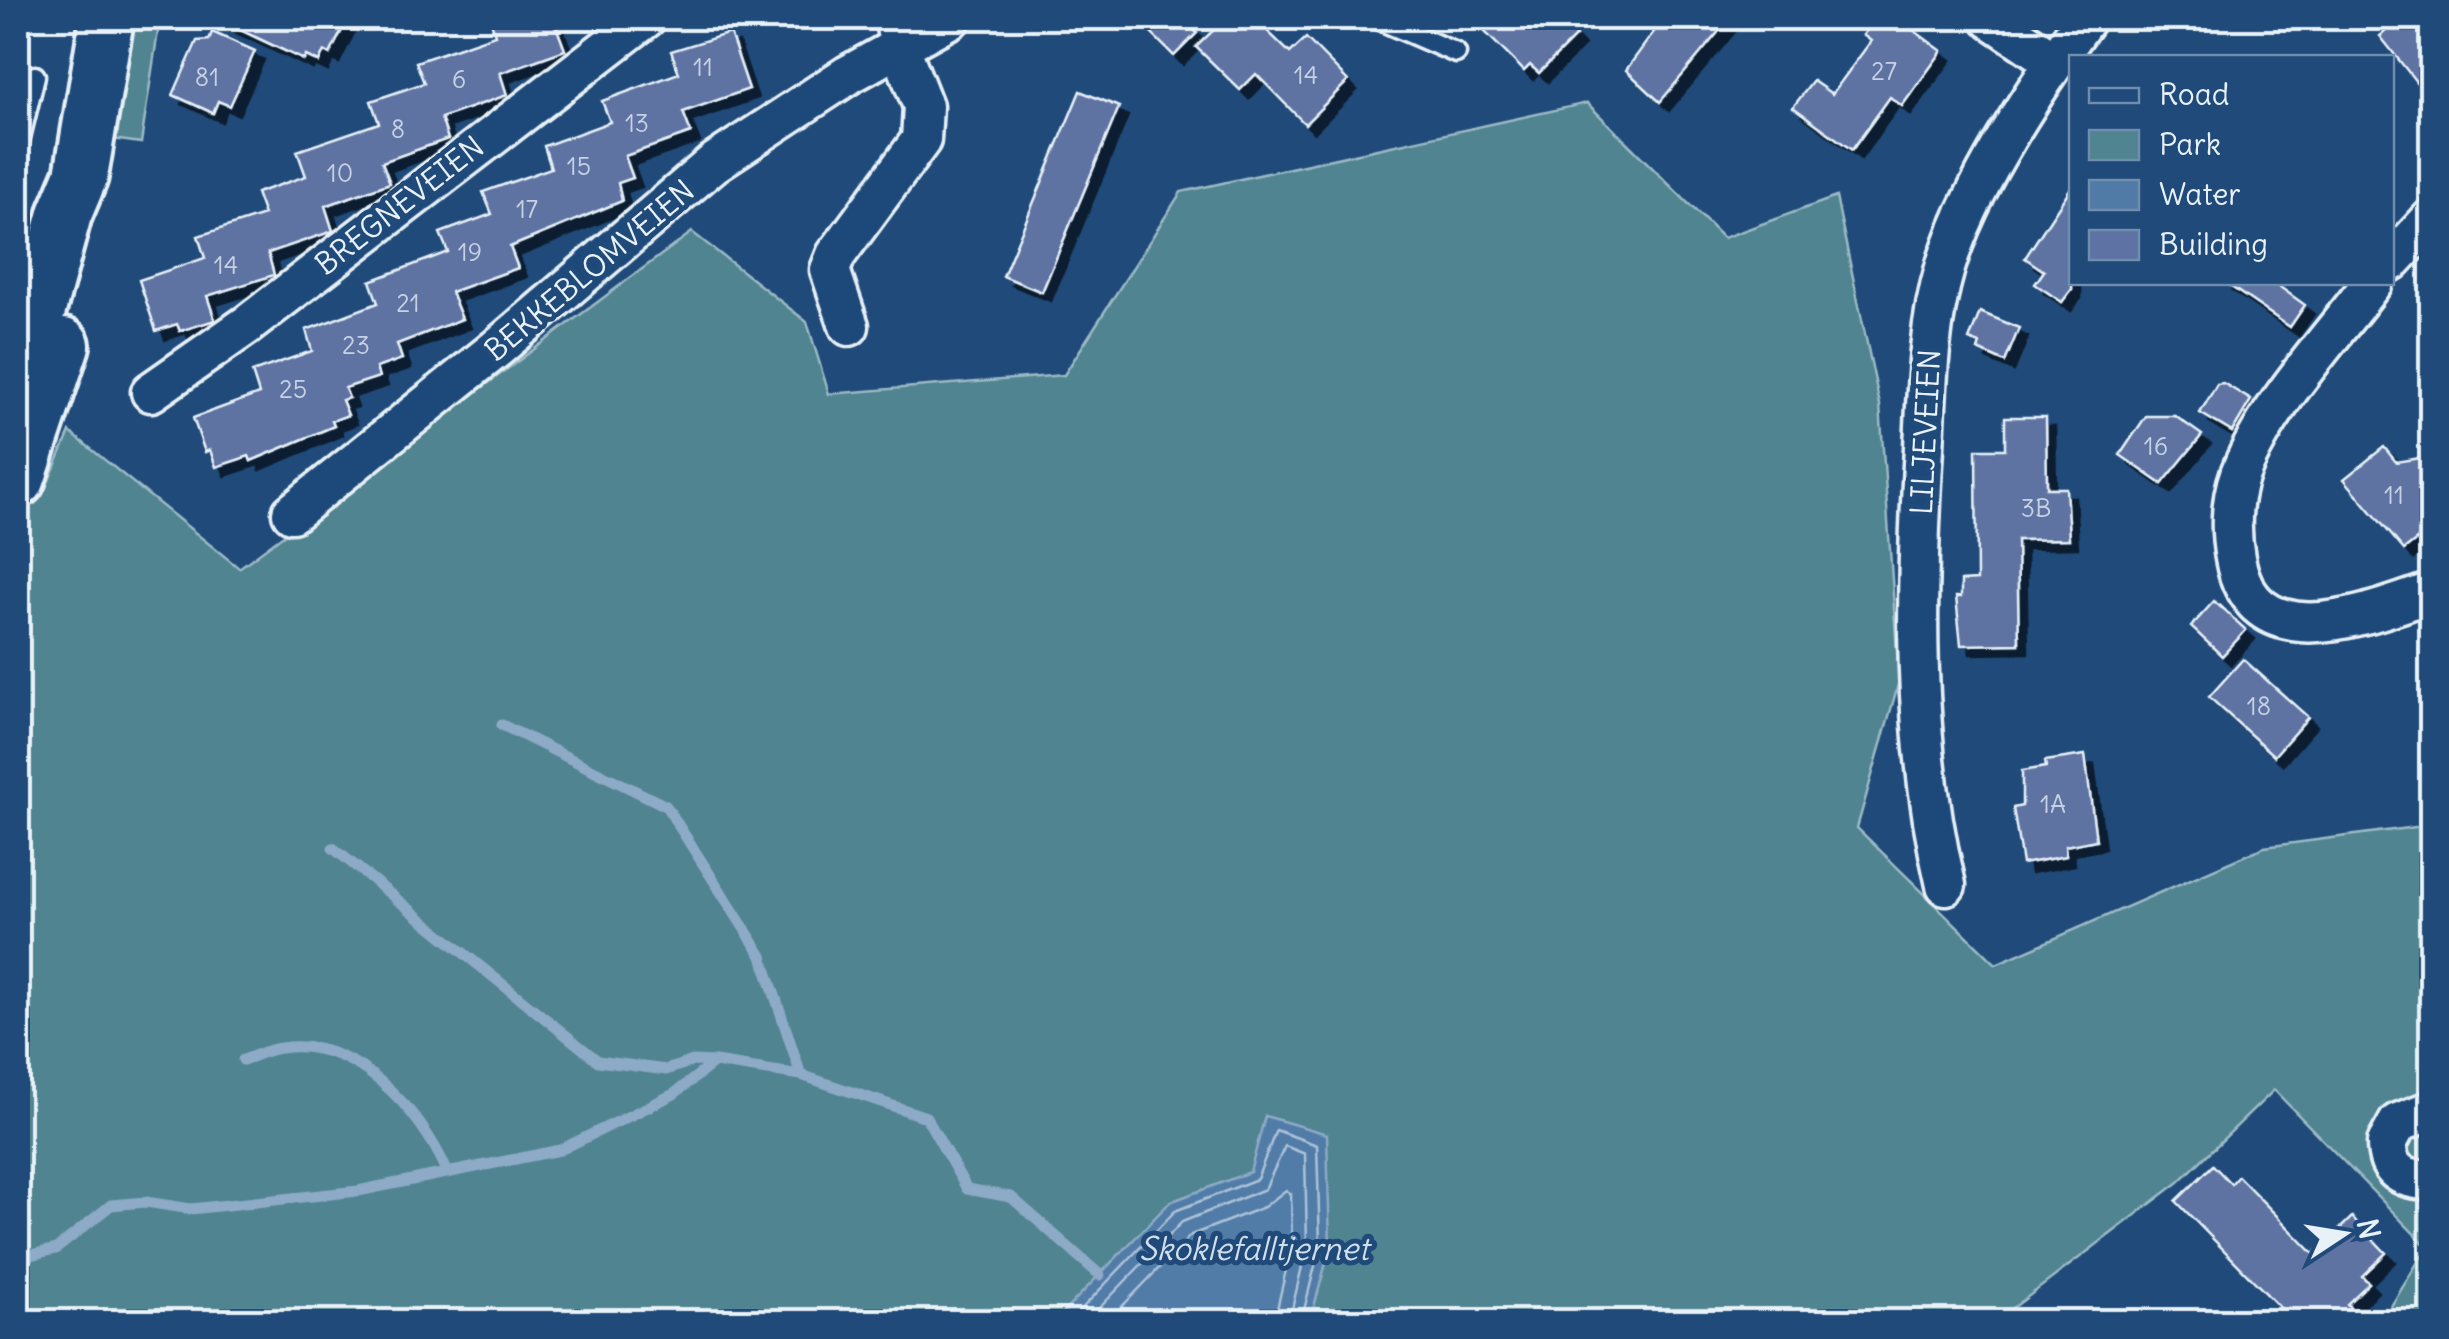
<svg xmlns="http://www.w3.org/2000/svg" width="2449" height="1339" font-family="Delius,sans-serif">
	<defs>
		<filter id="shadow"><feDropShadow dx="9" dy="9" stdDeviation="0" flood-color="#0009"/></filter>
	</defs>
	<rect width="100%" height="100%" fill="#1f4a7a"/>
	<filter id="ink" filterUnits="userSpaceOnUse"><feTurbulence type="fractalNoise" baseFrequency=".01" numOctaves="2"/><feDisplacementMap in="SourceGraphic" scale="20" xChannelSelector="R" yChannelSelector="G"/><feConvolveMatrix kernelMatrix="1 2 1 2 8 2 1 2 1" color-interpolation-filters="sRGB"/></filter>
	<g filter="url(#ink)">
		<!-- green -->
		<g fill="#508490" stroke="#9cbac4" stroke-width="2.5">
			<path d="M88,18H160L141,143L69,133Z"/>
			<path d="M1587,103L1723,238L1836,197L1880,405L1899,681L1857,828L1996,964L2264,847L2431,825V1321H2382L2427,1247L2274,1090L2179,1182L1996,1321H1310L1330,1248L1265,1117L1251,1172L1170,1202L1055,1321H18V459L46,487L70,432L239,568L692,232L807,322L829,394L1064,375L1181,192Z"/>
		</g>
		<!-- water -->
		<path fill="#517ba7" stroke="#8daac7" stroke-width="2.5" d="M1265,1116L1327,1134L1330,1248L1310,1321H1055L1170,1202L1250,1172Z"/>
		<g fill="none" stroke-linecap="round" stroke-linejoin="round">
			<!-- shore -->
			<g stroke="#acc2d8" stroke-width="2.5">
				<path d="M1069,1322L1175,1211L1257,1179L1276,1130L1317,1145L1320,1246L1301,1322"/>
				<path d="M1086,1322L1182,1222L1265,1189L1285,1146L1305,1154L1307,1245L1289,1322"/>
				<path d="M1107,1322L1191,1235L1264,1207L1286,1190L1291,1194L1292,1244L1274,1322"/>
			</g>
			<!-- stream -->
			<g stroke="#8daac7" stroke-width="11">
				<path d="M502,725L666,806L762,956L801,1075"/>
				<path d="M333,848L598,1061L666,1070L693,1061L715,1062"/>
				<path d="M243,1060C255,1056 268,1049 281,1048C354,1037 420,1109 447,1171"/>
				<path d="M18,1258L56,1249L111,1205L146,1202L191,1209L358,1191L560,1150L674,1094L715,1062L801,1075L926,1117L967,1189L1011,1197L1100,1275"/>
			</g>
		</g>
		<!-- building -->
		<g fill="#5e73a3" stroke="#e8f1f8" stroke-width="2.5" filter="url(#shadow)">
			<path d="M215,18H348L330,54L324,51L319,62L306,56L304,60Z"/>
			<path d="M490,18H553L565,50L500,73L507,95L441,118L448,139L382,162L390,183L325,206L333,231L268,253L274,275L207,296L215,320L180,331L177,324L156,331L139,280L205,258L198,236L264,215L256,193L306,176L297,151L379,123L371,101L424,83L416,62L495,35Z"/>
			<path d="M1136,18H1182L1197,33L1174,56Z"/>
			<path d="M1226,18H1254L1290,53L1306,38L1348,81L1305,124L1256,74L1240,90L1196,47Z"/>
			<path d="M1471,18H1557L1576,36L1539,73L1530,65L1524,71Z"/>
			<path d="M1664,18H1730L1660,102L1626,70Z"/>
			<path d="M1876,18H1897L1942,51L1902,106L1890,97L1852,150L1793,107L1813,81L1832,94L1871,41L1863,35Z"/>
			<path d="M2403,18H2432V102L2380,36Z"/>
			<path d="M212,32L255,51L230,106L218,101L213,113L173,95L197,41L209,40Z"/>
			<path d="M730,33L749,89L683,112L691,133L625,156L633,178L618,183L622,201L510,247L518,268L451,292L462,319L397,344L402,359L376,368L379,377L345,388L349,398L342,400L348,415L332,421L334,426L251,461L249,456L216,467L210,450L205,452L193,418L259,394L252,372L312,351L306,330L378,303L370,281L448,252L440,233L492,214L483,192L551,168L544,146L610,122L602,101L679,73L671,51Z"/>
			<path d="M1080,91L1119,107L1042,292L1003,276Z"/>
			<path d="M2072,186V289L2062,302L2035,284L2044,271L2025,258Z"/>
			<path d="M2224,282H2273L2305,305L2290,327Z"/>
			<path d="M1980,312L2019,328L2005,362L1978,350L1980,344L1969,340Z"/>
			<path d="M2223,383L2251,400L2232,432L2200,413L2217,384Z"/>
			<path d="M2146,416H2175L2202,435L2162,484L2120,455Z"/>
			<path d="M2005,417H2046L2047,488H2066L2069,539L2017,540L2019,644L1961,645L1956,597H1961V581L1977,580L1976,449H2005Z"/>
			<path d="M2384,447L2396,462L2432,456V528L2404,550L2344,479Z"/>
			<path d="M2214,601L2246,630L2222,656L2191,627Z"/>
			<path d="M2243,659L2308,717L2274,756L2209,697Z"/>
			<path d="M2085,755L2096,840L2065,846L2066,856L2022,864L2013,808L2022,806V771L2046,767L2045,761Z"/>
			<path d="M2213,1165L2231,1184L2238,1176L2314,1254L2352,1217L2386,1253L2362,1276L2369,1283L2347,1304L2364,1322H2294L2176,1201Z"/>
		</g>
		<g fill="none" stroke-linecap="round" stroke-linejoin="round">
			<defs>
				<g id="lane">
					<path d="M1375,18L1456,53"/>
					<path d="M18,146L35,76"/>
				</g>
				<g id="street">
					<path d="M1990,18L2055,62"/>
					<path d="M2392,261L2432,218"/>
					<path d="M2373,282C2332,337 2273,400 2245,462C2231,491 2229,526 2235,558C2253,662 2368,614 2432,592"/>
					<path d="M849,326L830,270L836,255L921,140L923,106L899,45L895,20"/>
					<path d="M151,392L247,325L646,18"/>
					<path d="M292,513L496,349L714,163L848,75L951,18"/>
					<path d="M1946,885C1912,743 1915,593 1924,448C1927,387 1928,326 1945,268C1969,187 2037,86 2086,18"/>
					<path d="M2432,1110L2398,1123L2387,1143C2387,1173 2404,1180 2432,1180"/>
				</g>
				<g id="secondary">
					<path d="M18,387L65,214L81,176L107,18"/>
					<path d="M18,480L63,345"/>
				</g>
			</defs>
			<!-- lane casing -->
			<use href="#lane" stroke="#e8f1f8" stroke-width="25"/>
			<!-- street casing -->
			<use href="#street" stroke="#e8f1f8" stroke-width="45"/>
			<!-- secondary casing -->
			<use href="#secondary" stroke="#e8f1f8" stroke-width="60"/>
			<!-- lane -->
			<use href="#lane" stroke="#1f4a7a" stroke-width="18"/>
			<!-- street -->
			<use href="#street" stroke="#1f4a7a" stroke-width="38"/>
			<!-- secondary -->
			<use href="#secondary" stroke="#1f4a7a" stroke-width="52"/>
		</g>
	</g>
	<g text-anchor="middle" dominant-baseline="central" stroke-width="10" stroke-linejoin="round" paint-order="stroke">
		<!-- number labels -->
		<g font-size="25" fill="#c6d2e3">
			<text x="703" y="67">11</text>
			<text x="1884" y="71">27</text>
			<text x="1306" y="75">14</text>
			<text x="207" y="77">81</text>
			<text x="459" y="79">6</text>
			<text x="637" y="123">13</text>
			<text x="398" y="129">8</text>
			<text x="579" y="166">15</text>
			<text x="340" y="173">10</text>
			<text x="527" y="209">17</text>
			<text x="470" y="252">19</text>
			<text x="226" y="265">14</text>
			<text x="408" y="303">21</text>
			<text x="356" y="345">23</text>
			<text x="293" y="389">25</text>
			<text x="2156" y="446">16</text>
			<text x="2394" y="495">11</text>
			<text x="2036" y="508">3B</text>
			<text x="2259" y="706">18</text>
			<text x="2053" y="804">1A</text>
		</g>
		<!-- street labels -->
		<g font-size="30" fill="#e8f1f8" stroke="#1f4a7a">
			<text transform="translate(399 205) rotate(-38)">BREGNEVEIEN</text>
			<text transform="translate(589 270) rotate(-40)">BEKKEBLOMVEIEN</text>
			<text transform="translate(1925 432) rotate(-87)">LILJEVEIEN</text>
		</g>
		<!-- water labels -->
		<g font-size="32" font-style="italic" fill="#d1dfec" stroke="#1f4a7a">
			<text x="1254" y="1248">Skoklefalltjernet</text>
		</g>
	</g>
	<!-- margin -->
	<rect width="2449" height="1339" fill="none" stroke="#1f4a7a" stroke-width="60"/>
	<rect x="30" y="30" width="2389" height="1279" fill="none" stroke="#e8f1f8" stroke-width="4" filter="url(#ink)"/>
	<!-- legend -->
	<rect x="2069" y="55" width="325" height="230" fill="#1f4a7a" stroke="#6f8dac" stroke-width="2.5"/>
	<rect x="2089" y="88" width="50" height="15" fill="#1f4a7a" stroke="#6f8dac" stroke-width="2.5"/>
	<text x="2159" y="105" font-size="30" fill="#e8f1f8">Road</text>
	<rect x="2089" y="130" width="50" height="30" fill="#508490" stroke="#6f8dac" stroke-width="2.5"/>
	<text x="2159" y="155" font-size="30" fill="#e8f1f8">Park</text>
	<rect x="2089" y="180" width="50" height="30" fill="#517ba7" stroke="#6f8dac" stroke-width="2.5"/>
	<text x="2159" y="205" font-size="30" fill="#e8f1f8">Water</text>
	<rect x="2089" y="230" width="50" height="30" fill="#5e73a3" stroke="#6f8dac" stroke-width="2.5"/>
	<text x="2159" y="255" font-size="30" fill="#e8f1f8">Building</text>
	<!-- north arrow -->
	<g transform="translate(2344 1234) rotate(78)" stroke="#1f4a7a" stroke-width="8" paint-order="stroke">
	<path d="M0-8L18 38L0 25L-18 38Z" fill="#e8f1f8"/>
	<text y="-15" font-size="28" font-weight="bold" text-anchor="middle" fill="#e8f1f8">N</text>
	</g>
</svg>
